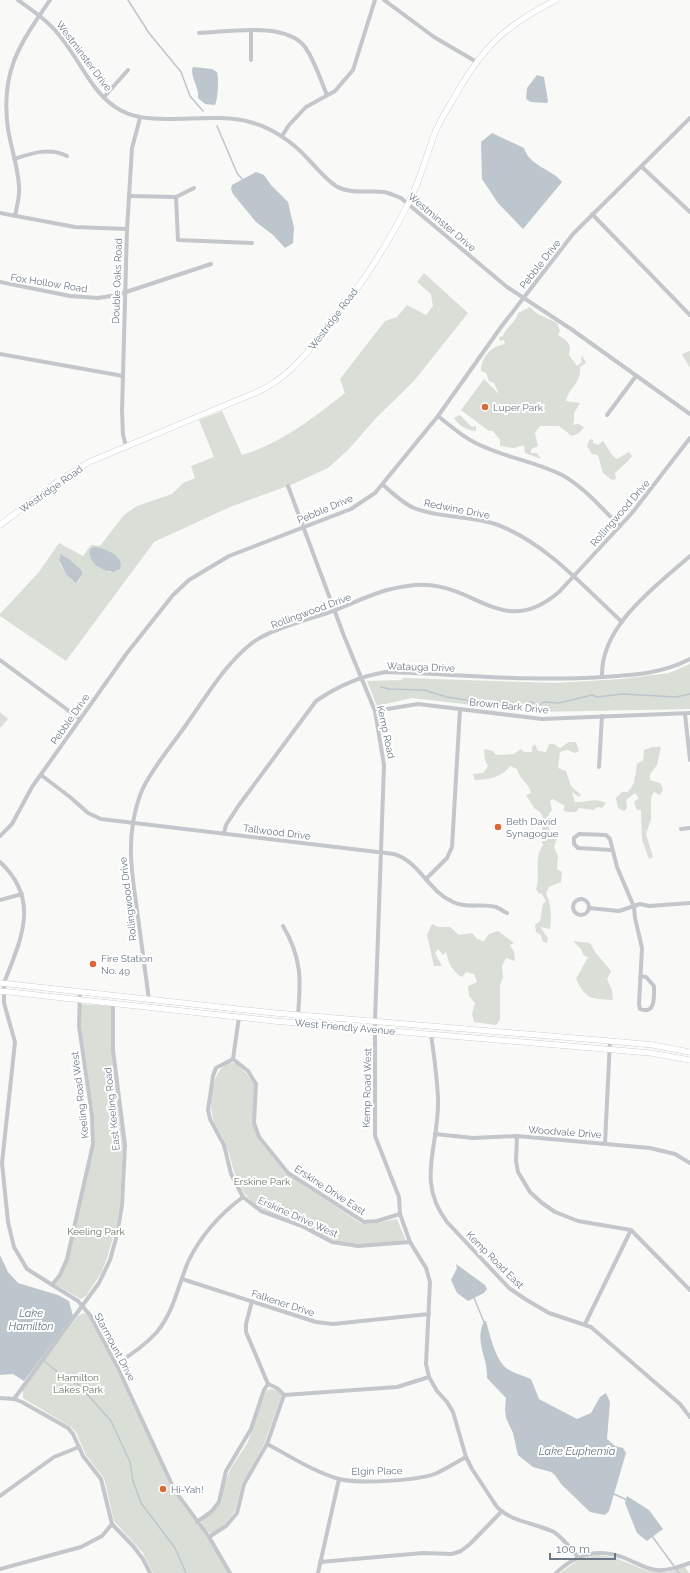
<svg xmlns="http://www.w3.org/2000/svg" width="690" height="1573" font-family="Raleway,sans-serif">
	<rect width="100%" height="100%" fill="#f9f9f7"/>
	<!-- green -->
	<g fill="#d9ded6" fill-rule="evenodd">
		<path d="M424,273L468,313L414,381L376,418L348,450L328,468L293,484L230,507L154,542L66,661L0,616V614L39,572L59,543L83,556L91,545L100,546L124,515L137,506L172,494L183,483L195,478L191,466L214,457L199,420L222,411L242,455C282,443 313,418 345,393L340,379L385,321L397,317L407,305L426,315L433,306L431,294L417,282ZM106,550L119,558L118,571L108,572ZM60,554L82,575L78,583L75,584C69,577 55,563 60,554Z"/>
		<path d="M530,307L536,313L557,323L560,331L558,335C567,341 572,343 569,355L577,366L582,362L581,359L582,355L586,363L580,367C581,384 569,387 566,401L580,403L574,413V422L572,425L578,424L584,427L579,433L572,436L559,426H540L535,433L538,446L531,449V453H537L541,459L525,453L524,445L514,448L500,446V440L493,431H489L461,410L484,379L499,394L494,383L489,381L486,373L481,371C481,357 492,346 505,344L504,340L500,341L499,337L503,336C506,326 516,323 518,313Z"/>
		<path d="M690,351V368L682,354Z"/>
		<path d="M460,415L472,427L476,426V431C468,431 458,425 454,418Z"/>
		<path d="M590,439L593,440V443L598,445L603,441L612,455L617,459L629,452L632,456L628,461L615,473L616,479L612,480L603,473L598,455L592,454L587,446Z"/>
		<path d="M690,664V709L535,712L412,698L377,706L367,681L402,680L403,678L555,683L622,679L669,673Z"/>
		<path d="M0,712L8,719L0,728Z"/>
		<path d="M569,742H576L579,751L575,753L567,750L560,752L558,768L566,771L571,786L581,795L579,797L572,792L575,802C587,803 594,797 606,803L602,808L598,807L593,810L579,808L576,812H567L563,810L565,806L553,799L550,801L552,810L549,814V829L558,836L554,847L558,856L557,869L562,872L561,882L549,887L546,893C551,904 552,916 550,929L540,927L548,938L547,943L542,941L541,935L536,932L535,925L540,921L543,904L546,901L541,893L539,894L536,889C541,875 533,859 543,845L541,839L543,818L541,813L534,808L526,795L531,793C529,783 519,779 517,769L510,766C503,777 487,780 475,780L473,774L483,773L488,766L485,760L484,749L493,751L496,755L514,754L521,749L524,752H532V747L535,744L538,751L546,752L549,744H554L560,748Z"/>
		<path d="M653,747H661L657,765L650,774V780L660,783L663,789L660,795L654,792L651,798V819L646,834L653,857L649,859L642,840L641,810H637L634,802L639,798L635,793L626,800L627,808L624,811L618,808L616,798L622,792H628L634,783L637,764L643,760L644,750Z"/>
		<path d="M432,924L438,927H450L459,935L472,933L477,939L484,941L489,934L498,931L514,943L510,945L514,952L515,961L506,958L502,966L503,978L500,985V1020L496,1025L474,1022L472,1014L475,1003L469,996L468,986L477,982L474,974L466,972L462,977C452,971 449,964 446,952L443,955L438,949L435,953L442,966H434L427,935Z"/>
		<path d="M573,941L590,943L595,952L611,971L607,979L612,990L613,1000C591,998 587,1001 576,979L588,957L584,956L581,949Z"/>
		<path d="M81,1004L111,1006V1047L123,1145L120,1204L116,1227L107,1258L101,1273L86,1296L81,1299L55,1284L61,1277L69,1258L95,1143L94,1115L81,1026Z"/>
		<path d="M228,1063H236L246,1073L254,1084L253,1126L258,1139L286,1174L362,1224L377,1223L397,1219L406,1241C382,1243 353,1248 331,1239C317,1234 306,1225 293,1220C283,1216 267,1212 259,1207C233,1188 236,1171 226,1145C223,1135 215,1127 213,1118C208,1101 212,1072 228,1063Z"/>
		<path d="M84,1313L89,1315L99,1333L176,1496L212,1545L229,1573H153L143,1553L114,1521L104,1478L86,1455L76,1432L71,1427L23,1398V1389L78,1316Z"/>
		<path d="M271,1389L276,1390L281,1394V1397L264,1444L242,1483L235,1511L225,1524L212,1534L207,1531L202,1525V1521L221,1503L225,1482L231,1468L248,1442L266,1391Z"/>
		<path d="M597,1555L613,1557L645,1570L656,1572H669L685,1567L689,1573H560L580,1559Z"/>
	</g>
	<!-- water -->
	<g fill="#bdc6cc">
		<path d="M193,67L212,69L217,72C219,78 218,100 215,105L205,104L198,98C200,88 189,75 193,67Z"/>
		<path d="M537,75L544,77L548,101L547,103L531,102L526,99L527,88Z"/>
		<path d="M492,133L524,148C529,166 552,169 562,182L523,229L498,203L482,179L481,142Z"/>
		<path d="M256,172L264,175L271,185L288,202L294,228L293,243L285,248L273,235L256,222L233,194L231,189L232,185Z"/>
		<path d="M94,547C105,548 125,556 120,569L114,572C102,571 87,563 90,549Z"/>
		<path d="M60,554L69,559L82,571V575L76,584L66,574L59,560Z"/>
		<path d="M0,1255L8,1272L18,1283L58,1295L69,1301L73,1316L24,1381L13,1374L0,1375Z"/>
		<path d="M456,1264L485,1285L487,1289L484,1293L468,1301L457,1293L451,1280L457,1268Z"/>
		<path d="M484,1321H486C490,1335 494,1354 503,1365C509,1372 522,1375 531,1379L539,1399L577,1419L591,1413L600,1397L606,1393L610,1402L607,1439L615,1446L623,1448L626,1453L609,1511L605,1515L590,1512L561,1484L555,1475L551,1472L533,1467L518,1455L513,1433L506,1418L505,1410L506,1398L487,1378C488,1357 474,1343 484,1321Z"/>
		<path d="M627,1496L649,1510L663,1529L647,1541L637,1533L625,1503Z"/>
	</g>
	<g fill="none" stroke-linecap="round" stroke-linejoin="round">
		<!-- stream -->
		<g stroke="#bdc6cc" stroke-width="1.5">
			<path d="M128,0L149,33L181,72L190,96L203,111"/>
			<path d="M217,126L237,173L243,180"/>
			<path d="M381,687L389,689L424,690L447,697L502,705L508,703L519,711L527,703L532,702L538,706L544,702L559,703L592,695L597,697L623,694L676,697L690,694"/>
			<path d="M474,1298L484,1322"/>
			<path d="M44,1361L60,1374L79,1385L111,1421L130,1462L133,1481L141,1503L175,1548L186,1573"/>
			<path d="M614,1494L627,1500"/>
			<path d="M652,1536L679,1573"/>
		</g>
		<defs>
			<g id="major">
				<path d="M0,525L57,482L89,462L257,392C287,379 305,355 326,330C357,291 386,248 408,204C420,181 426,156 435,133C440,120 448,108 455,96C484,46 504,26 556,0"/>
				<path d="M0,983L275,1013L610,1041L653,1045L690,1052"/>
				<path d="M0,991L274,1021L651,1053L690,1060"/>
			</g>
		</defs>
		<!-- major casing -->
		<use href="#major" stroke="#b6babe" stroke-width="6"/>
		<!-- minor -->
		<g stroke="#c3c6ca" stroke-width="4">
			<path d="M18,0C32,10 48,21 59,35C80,59 92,96 122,111C154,128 211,111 250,122C272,128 293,142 308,159C317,168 325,179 336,186C351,195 367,190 384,192C390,193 395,196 401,198L507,287L571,329L690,414"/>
			<path d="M384,0L434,37L475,61"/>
			<path d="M251,31V60"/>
			<path d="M199,33C227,32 286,21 305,47C315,61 320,79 327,95"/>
			<path d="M104,97L128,70"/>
			<path d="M282,136L289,125L306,107L335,91L353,70L375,0"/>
			<path d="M14,159C32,153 50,147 67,156"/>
			<path d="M642,167L690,212"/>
			<path d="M129,196L176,197L194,188"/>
			<path d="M176,197L178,240L252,243"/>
			<path d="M0,213L75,227L127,229"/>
			<path d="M592,214L690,315"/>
			<path d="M15,216C17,206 20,196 19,186C18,167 11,148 8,129C0,72 19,45 50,0"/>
			<path d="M0,282L70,296L98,298L117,295L211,264"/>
			<path d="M0,354L123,376"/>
			<path d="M607,415L636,376"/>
			<path d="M438,416C454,429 468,441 487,448C512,459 536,462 562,475C584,487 602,509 620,526"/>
			<path d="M126,446L123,435L122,411L127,229L132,148L140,118"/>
			<path d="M383,485C393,493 402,503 414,508C441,519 471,515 498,525C547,544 584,587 622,622"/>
			<path d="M288,486L344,636L375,711L384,765L375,1021V1136L399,1197L400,1214L410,1242L426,1268L430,1282L426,1364L429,1377L437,1391L447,1402L453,1412L466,1457L472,1469L497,1507C511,1522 536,1523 554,1532C563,1538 571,1549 578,1557"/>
			<path d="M0,660L80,719"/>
			<path d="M602,677C600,626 655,587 690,556"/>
			<path d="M375,711L418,704L542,719L690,713"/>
			<path d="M685,714L690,760"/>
			<path d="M599,767L602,716"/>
			<path d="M41,775L70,797L88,813L101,819L394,854C420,862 428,891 453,902C467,909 482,903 496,907C499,908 503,911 507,913"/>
			<path d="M681,829L690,828"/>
			<path d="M224,833L226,825L239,805L316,701C338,686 360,676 386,672C459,674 528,682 602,677C633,675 661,674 690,659"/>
			<path d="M0,836L12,824L32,787L127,653L173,595L189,580L229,556L351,509L375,493L438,416L501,327L573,234L690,118"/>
			<path d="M611,850L578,848L574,844V838L579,834L606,835L610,839L617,867L634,907L635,918L642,948L639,1004L640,1009C656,1015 654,996 654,986L646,977L640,976"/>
			<path d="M0,862C41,900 21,939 4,983V1003L15,1042L2,1163L8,1222L14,1247L27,1269L78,1301L90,1315L116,1364L175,1491L209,1537L230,1573"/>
			<path d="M426,879L447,858L452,847L460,709"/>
			<circle cx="581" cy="907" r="8"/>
			<path d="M0,900L22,894"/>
			<path d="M589,908L619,911L640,904L649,906L690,903"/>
			<path d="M283,926C302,958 301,980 298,1015"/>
			<path d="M149,1000C145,970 141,940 137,910C133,881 128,852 133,823C135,811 138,799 143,788C154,766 172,745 186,725C206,697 225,664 252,643C271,629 310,619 333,611C351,604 369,595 387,590C400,587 414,584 427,585C479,588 505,638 559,592L632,513L690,438"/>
			<path d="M431,1034C434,1055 437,1077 438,1098C440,1145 415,1180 447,1222L509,1288L525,1299L549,1313L591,1327L680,1404L690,1417"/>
			<path d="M233,1059L216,1068L213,1076L208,1110L210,1119L224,1145L231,1174L243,1197L261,1211L302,1226L332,1242L358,1246L410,1242"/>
			<path d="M233,1059L248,1071L256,1084L254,1123L259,1137L288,1173L364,1222L377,1221L400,1214"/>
			<path d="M233,1059L239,1017"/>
			<path d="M435,1134L473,1138L517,1136L650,1148L675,1154L690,1163"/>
			<path d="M517,1136L516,1161L518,1172L530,1192L542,1203L555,1212L578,1221L631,1230L690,1290"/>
			<path d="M605,1143L610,1041"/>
			<path d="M182,1279L316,1322L333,1324L429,1314"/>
			<path d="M52,1285L60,1275L67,1259L93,1144L92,1115L79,1026L80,992"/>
			<path d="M252,1301L246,1324V1332L268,1384"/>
			<path d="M585,1324L631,1230"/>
			<path d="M116,1364C131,1355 145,1345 157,1332C174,1311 178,1286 188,1262C201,1235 220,1214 243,1197"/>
			<path d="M268,1384L277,1388L284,1395"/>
			<path d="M284,1395L397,1387L429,1377"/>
			<path d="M0,1398L14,1399L22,1402L68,1428L73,1434L83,1456L101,1479L112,1524L133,1546L143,1559L150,1573"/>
			<path d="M14,1399L99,1283L110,1260L117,1235L122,1205L125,1145L113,1050V1003"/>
			<path d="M267,1444C290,1456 314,1472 339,1479C359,1484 418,1481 437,1473C447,1468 457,1462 466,1457"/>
			<path d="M0,1496L54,1457L79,1447"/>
			<path d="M197,1522L211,1512L219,1502L226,1471L251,1429L264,1390L268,1384"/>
			<path d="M209,1537L226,1526L237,1513L244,1484L267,1444L284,1395"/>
			<path d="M320,1562L423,1553L452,1554L461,1551L470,1544L502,1511"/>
			<path d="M0,1569L81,1547L102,1536L112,1524"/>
			<path d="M318,1573L339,1479"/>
			<path d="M556,1573C577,1553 600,1547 627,1559C637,1563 646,1569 656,1570C668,1571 679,1567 690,1563"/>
		</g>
		<!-- major -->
		<use href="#major" stroke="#fff" stroke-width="5.5"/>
	</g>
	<!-- markers -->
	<g fill="#db6835" stroke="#fff" stroke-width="1.5">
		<circle cx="485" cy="407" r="4"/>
		<circle cx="498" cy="827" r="4"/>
		<circle cx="93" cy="964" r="4"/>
		<circle cx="163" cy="1489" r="4"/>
	</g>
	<g text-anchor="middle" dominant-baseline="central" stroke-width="4" stroke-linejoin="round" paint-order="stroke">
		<!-- street labels -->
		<g font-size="10" fill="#6a7886" stroke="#fff">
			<text transform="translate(84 56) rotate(53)">Westminster Drive</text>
			<text transform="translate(442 222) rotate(40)">Westminster Drive</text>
			<text transform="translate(540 264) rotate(-52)">Pebble Drive</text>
			<text transform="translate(117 281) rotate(-88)">Double Oaks Road</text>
			<text transform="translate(49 283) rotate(9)">Fox Hollow Road</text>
			<text transform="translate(333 319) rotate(-53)">Westridge Road</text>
			<text transform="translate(51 489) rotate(-35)">Westridge Road</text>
			<text transform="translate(325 509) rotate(-23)">Pebble Drive</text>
			<text transform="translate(457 509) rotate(11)">Redwine Drive</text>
			<text transform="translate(620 513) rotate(-49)">Rollingwood Drive</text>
			<text transform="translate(311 611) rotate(-20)">Rollingwood Drive</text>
			<text transform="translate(421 667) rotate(2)">Watauga Drive</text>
			<text transform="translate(509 706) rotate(6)">Brown Bark Drive</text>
			<text transform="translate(70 719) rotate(-55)">Pebble Drive</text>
			<text transform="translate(386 732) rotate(78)">Kemp Road</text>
			<text transform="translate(277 832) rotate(7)">Tallwood Drive</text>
			<text transform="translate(128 899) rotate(-97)">Rollingwood Drive</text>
			<text transform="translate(345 1027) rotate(5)">West Friendly Avenue</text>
			<text transform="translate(367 1088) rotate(-89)">Kemp Road West</text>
			<text transform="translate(80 1095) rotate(-97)">Keeling Road West</text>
			<text transform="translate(112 1109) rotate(-96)">East Keeling Road</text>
			<text transform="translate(565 1132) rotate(4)">Woodvale Drive</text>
			<text transform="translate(330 1190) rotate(33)">Erskine Drive East</text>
			<text transform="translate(298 1217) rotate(24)">Erskine Drive West</text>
			<text transform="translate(495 1260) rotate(45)">Kemp Road East</text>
			<text transform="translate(283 1303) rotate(18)">Falkener Drive</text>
			<text transform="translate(115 1347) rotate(62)">Starmount Drive</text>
			<text transform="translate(377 1471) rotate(-1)">Elgin Place</text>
		</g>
		<!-- poi labels -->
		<g font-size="10" fill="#6a7886" stroke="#fff" text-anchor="start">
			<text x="493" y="407">Luper Park</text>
			<text x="506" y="821">Beth David<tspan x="506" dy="12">Synagogue</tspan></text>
			<text x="101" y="958">Fire Station<tspan x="101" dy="12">No. 49</tspan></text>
			<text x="171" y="1489">Hi-Yah!</text>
		</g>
		<!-- park labels -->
		<g font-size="10" fill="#667964" stroke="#fff">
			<text x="262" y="1181">Erskine Park</text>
			<text x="96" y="1231">Keeling Park</text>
			<text x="78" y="1377">Hamilton<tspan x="78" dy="12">Lakes Park</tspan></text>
		</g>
		<!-- water labels -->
		<g font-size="11" font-style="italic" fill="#667881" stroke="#fff">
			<text x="31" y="1313">Lake<tspan x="31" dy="13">Hamilton</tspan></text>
			<text x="577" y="1451">Lake Euphemia</text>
		</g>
	</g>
	<!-- scale -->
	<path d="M550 1553v6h65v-6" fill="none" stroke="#6a7886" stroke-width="2"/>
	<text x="556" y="1553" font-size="12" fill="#6a7886" stroke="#ffffff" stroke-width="3" paint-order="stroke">100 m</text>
</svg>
